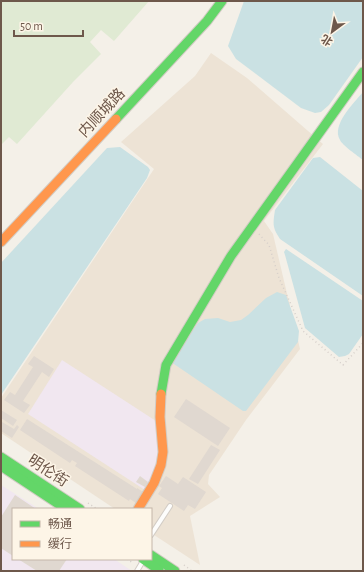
<svg xmlns="http://www.w3.org/2000/svg" width="364" height="572" font-family="'Alegreya Sans','Noto Sans SC',sans-serif">
	<rect width="100%" height="100%" fill="#f4f0e8"/>
	<!-- residential -->
	<path fill="#ede3d5" d="M211,53L247,78L323,144L264,221L273,234L300,349L246,420L209,475L208,484L220,497L190,516L200,565L151,533V509H115L1,433V398L154,169L121,142L195,76Z"/>
	<!-- education -->
	<g fill="#f1e7f0">
		<path d="M62,360L156,421L158,452L153,475L145,490L28,414Z"/>
		<path d="M1,485L39,509H13V559H114L132,571H1Z"/>
	</g>
	<!-- green -->
	<path fill="#e0ead3" d="M1,1H149L114,41L101,30L90,42L101,54L73,82L17,144L9,137L1,145Z"/>
	<!-- water -->
	<g fill="#cae1e3">
		<path d="M244,1H363V57L329,105L321,112L315,113L301,108L236,59L228,46Z"/>
		<path d="M363,92V160C358,156 342,145 340,140C331,125 354,103 363,92Z"/>
		<path d="M120,147L148,167L150,170L147,178L1,395V263L107,148Z"/>
		<path d="M320,157L363,191V296L280,239C272,227 273,224 275,210L313,158Z"/>
		<path d="M286,249L363,301V334L349,354L345,356L339,357L305,328L285,255L284,252Z"/>
		<path d="M277,292L286,295L299,331L298,342L246,411H243L171,362L198,323L205,319L218,318L230,322L241,320L248,315L266,298Z"/>
	</g>
	<!-- building -->
	<g fill="#e0d8d0">
		<path d="M34,356L54,369L49,377L42,372L23,401L30,405L24,413L4,400L10,392L15,395L33,367L28,364Z"/>
		<path d="M186,399L230,428L218,446L174,417Z"/>
		<path d="M1,410L17,420L13,426L1,418Z"/>
		<path d="M27,419L137,489V488L143,492L136,503L130,499L129,501L75,466L77,463L72,460L70,463L20,430Z"/>
		<path d="M2,422L14,429L17,425L19,427L12,438L1,431V424Z"/>
		<path d="M211,445L220,450L198,484L189,479Z"/>
		<path d="M140,476L148,482L145,487L136,482Z"/>
		<path d="M166,476L178,484L183,477L206,492L195,509L188,505L184,511L158,494L162,488L159,486Z"/>
		<path d="M15,495L36,509H13V556L1,548V517Z"/>
		<path d="M18,559H67L59,571H37Z"/>
	</g>
	<g fill="none" stroke-linecap="round" stroke-linejoin="round">
		<defs>
			<g id="lane">
				<path d="M151,535L170,506"/>
				<path d="M137,571L143,561"/>
			</g>
			<g id="fast">
				<path d="M116,119L207,21L222,1"/>
				<path d="M161,394L166,365L231,256L363,72"/>
				<path d="M1,457L80,509"/>
				<path d="M1,466L66,509"/>
				<path d="M151,555L175,571"/>
				<path d="M143,559L159,570"/>
			</g>
			<g id="slow">
				<path d="M1,242L116,119"/>
				<path d="M138,509L154,483L161,465L163,452L160,417L161,394"/>
			</g>
		</defs>
		<!-- lane casing -->
		<use href="#lane" stroke="#d3cdc6" stroke-width="6"/>
		<!-- fast casing -->
		<use href="#fast" stroke="#d2ccc4" stroke-width="11"/>
		<!-- slow casing -->
		<use href="#slow" stroke="#d2ccc4" stroke-width="11"/>
		<!-- path -->
		<g stroke="#d6cfca" stroke-width="1.5" stroke-dasharray="1 3" stroke-linecap="butt">
			<path d="M259,234L269,245L279,278L303,331L343,365L363,343"/>
			<path d="M88,503L97,509"/>
			<path d="M127,559L133,563"/>
			<path d="M184,565L192,571"/>
		</g>
		<!-- lane -->
		<use href="#lane" stroke="#fdfdfc" stroke-width="4"/>
		<!-- fast -->
		<use href="#fast" stroke="#63d668" stroke-width="9"/>
		<!-- slow -->
		<use href="#slow" stroke="#ff974d" stroke-width="9"/>
	</g>
	<g text-anchor="middle" dominant-baseline="central" stroke-width="3" stroke-linejoin="round" paint-order="stroke">
		<!-- street labels -->
		<g font-size="15" fill="#6e584b" stroke="#fdf5e7">
			<text transform="translate(102 113) rotate(-47)">内顺城路</text>
			<text transform="translate(48 471) rotate(33)">明伦街</text>
		</g>
	</g>
	<!-- border -->
	<rect width="364" height="572" fill="none" stroke="#6e584b" stroke-width="4"/>
	<!-- legend -->
	<rect x="12" y="508" width="140" height="52" fill="#fdf5e7" stroke="#c4b6a9"/>
	<rect x="20" y="521" width="20" height="6" fill="#63d668" stroke="#c4b6a9"/>
	<text x="48" y="528" font-size="12" fill="#6e584b">畅通</text>
	<rect x="20" y="541" width="20" height="6" fill="#ff974d" stroke="#c4b6a9"/>
	<text x="48" y="548" font-size="12" fill="#6e584b">缓行</text>
	<!-- north arrow -->
	<g transform="translate(332 32) rotate(212)" stroke="#fdf5e7" stroke-width="3" paint-order="stroke">
	<path d="M0-3L7 15L0 10L-7 15Z" fill="#6e584b"/>
	<text y="-6" font-size="11" font-weight="bold" text-anchor="middle" fill="#6e584b">北</text>
	</g>
	<!-- scale -->
	<path d="M14 30v6h69v-6" fill="none" stroke="#6e584b" stroke-width="2"/>
	<text x="20" y="30" font-size="12" fill="#6e584b" stroke="#fdf5e7" stroke-width="3" paint-order="stroke">50 m</text>
</svg>
